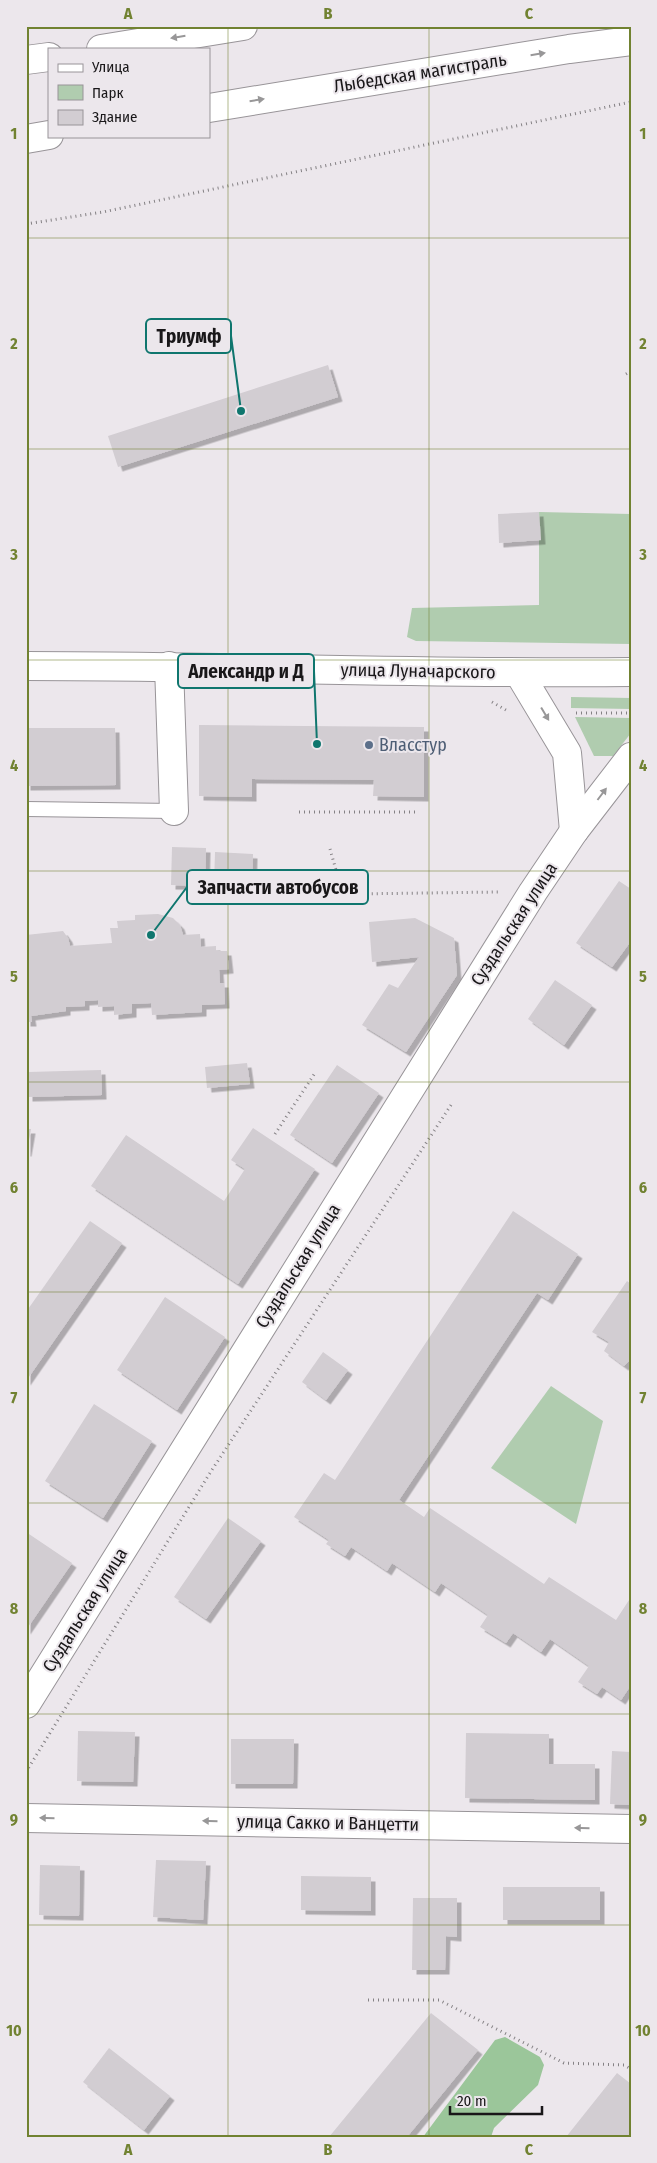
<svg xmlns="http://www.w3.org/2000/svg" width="657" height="2163" font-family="'Fira Sans Condensed',sans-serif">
	<defs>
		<filter id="shadow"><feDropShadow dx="4.5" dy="4.5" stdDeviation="0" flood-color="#0004"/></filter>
	</defs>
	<rect width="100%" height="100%" fill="#ece7ec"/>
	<!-- green -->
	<g fill="#b0ccaf">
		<path d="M539,512L631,514V644L416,641L407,637L412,608L539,605Z"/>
		<path d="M571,697L631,698V709L571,708Z"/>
		<path d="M575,717L631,718V733L613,756H594Z"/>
		<path d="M551,1386L603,1421L576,1524L491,1468Z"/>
	</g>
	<!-- forest -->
	<path fill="#9bc69a" d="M505,2037L540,2057L544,2065L538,2085L494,2128L491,2137H423L495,2040Z"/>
	<!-- building -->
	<g fill="#d2cdd2" filter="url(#shadow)">
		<path d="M328,365L338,397L118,467L108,436Z"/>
		<path d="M539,512L541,540L499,543L498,514Z"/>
		<path d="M199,725L424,727V797L373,796L374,780L252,779V797L199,796Z"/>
		<path d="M26,728H115L116,785L26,786Z"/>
		<path d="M172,847L206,848L205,886L171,885Z"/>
		<path d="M215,852L253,854L252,886L214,885Z"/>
		<path d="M619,881L631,889V941L612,967L576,943Z"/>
		<path d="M158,914L173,918L180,925L183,935L200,934L201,947L216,946V951H227L229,969L219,970L220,983H224L225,1004L202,1005V1012L152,1015L151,1003L132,1004V1013L114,1015V1006L98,1007V1000L85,1001V1006L66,1007V1011L31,1016L32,1022H26V935L63,931L68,938L70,946L112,943L110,928H118L117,921L135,920V915Z"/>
		<path d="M415,918L454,938L457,975L406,1052L362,1025L389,984L398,988L419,957L372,962L369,922Z"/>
		<path d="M555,980L592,1005L564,1045L528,1019Z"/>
		<path d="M247,1063L250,1084L207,1088L205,1067Z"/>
		<path d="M337,1065L379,1093L332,1163L290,1135Z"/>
		<path d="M101,1070L102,1095L28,1097V1072Z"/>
		<path d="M253,1128L315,1169L238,1284L91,1186L126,1135L224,1201L245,1169L231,1160Z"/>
		<path d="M26,1129H31L27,1152H26Z"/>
		<path d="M513,1211L578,1254L548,1300L537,1293L399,1500L424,1517L430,1508L544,1584L549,1577L616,1620L631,1597V1685L621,1700L602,1687L597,1694L578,1682L589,1666L550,1639L541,1652L513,1633L506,1643L480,1627L488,1615L441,1583L435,1592L392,1563L387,1571L351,1547L345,1556L326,1544L329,1540L294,1517L324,1473L335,1480Z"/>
		<path d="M90,1221L122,1243L26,1381V1312Z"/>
		<path d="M627,1281L631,1284V1359L624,1366L604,1351L609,1342L592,1332Z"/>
		<path d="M165,1297L225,1337L177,1410L117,1370Z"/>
		<path d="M323,1352L348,1370L326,1400L302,1382Z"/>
		<path d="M94,1404L152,1441L103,1518L45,1481Z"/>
		<path d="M228,1518L261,1541L206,1619L174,1597Z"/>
		<path d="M26,1532L72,1563L26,1630Z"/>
		<path d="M78,1731L135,1732L133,1782L77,1781Z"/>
		<path d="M466,1733L549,1734V1764H595V1800L465,1798Z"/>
		<path d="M231,1739H294L293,1784H231Z"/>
		<path d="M612,1751L631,1752V1805L610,1804Z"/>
		<path d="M156,1860L206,1861L203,1920L153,1917Z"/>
		<path d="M40,1865L80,1866L79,1916L39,1915Z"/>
		<path d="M301,1876L371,1877V1911L301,1910Z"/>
		<rect x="503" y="1887" width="97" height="33"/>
		<path d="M413,1898H457V1937L446,1936L445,1970H412Z"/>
		<path d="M431,2013L478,2050L407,2137H329Z"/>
		<path d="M109,2048L170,2096L144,2130L83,2082Z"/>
		<path d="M617,2073L631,2084V2137H566Z"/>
	</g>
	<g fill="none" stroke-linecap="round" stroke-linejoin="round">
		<defs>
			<path id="service" d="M26,809L174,811"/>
			<g id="minor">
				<path d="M169,666L174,811"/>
				<path d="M519,673L567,753L574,831"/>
				<path d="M26,1704L533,892L574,831L631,757"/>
				<path d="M26,1818L631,1829"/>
			</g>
			<path id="secondary" d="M26,666C228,666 429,674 631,672"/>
			<g id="primary">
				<path d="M101,49L243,26"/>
				<path d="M26,60L49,57"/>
				<path d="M209,108L569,49L631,41"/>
				<path d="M26,139L49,135"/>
			</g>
		</defs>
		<!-- service casing -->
		<use href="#service" stroke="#989498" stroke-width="16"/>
		<!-- minor casing -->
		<use href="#minor" stroke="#989498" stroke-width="30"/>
		<!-- secondary casing -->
		<use href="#secondary" stroke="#989498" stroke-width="30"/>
		<!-- primary casing -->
		<use href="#primary" stroke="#989498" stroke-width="30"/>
		<!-- path -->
		<g stroke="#848184" stroke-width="3" stroke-dasharray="1 4" stroke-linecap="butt">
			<path d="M26,224L103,212L631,102"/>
			<path d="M626,374L631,371"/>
			<path d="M492,702L506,710"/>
			<path d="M576,713H631"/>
			<path d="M299,812H418"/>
			<path d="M330,849L336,870L353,894L499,892"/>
			<path d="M275,1134L315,1073"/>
			<path d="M26,1772L208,1476L451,1105"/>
			<path d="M368,2000H439L564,2063L624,2065L631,2069"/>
		</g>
		<!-- service -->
		<use href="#service" stroke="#fff" stroke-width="14"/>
		<!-- minor -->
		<use href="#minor" stroke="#fff" stroke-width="28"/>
		<!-- secondary -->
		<use href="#secondary" stroke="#fff" stroke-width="28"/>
		<!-- primary -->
		<use href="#primary" stroke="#fff" stroke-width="28"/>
	</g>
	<!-- one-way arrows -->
	<defs><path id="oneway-solid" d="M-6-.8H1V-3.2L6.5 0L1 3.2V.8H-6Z" transform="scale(1.25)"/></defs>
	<g fill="#989798">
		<use href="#oneway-solid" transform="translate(178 37) rotate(171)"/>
		<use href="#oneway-solid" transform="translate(538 54) rotate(-9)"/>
		<use href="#oneway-solid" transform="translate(257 100) rotate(-9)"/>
		<use href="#oneway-solid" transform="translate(545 714) rotate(59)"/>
		<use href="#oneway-solid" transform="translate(602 794) rotate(-53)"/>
		<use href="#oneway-solid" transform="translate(47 1818) rotate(-179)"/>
		<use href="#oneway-solid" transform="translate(210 1821) rotate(-179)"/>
		<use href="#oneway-solid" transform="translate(582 1828) rotate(-179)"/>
	</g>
	<!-- grid -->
	<path fill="none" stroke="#718231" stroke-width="1" stroke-opacity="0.55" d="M228,26V2137M429,26V2137M26,238H631M26,449H631M26,660H631M26,871H631M26,1082H631M26,1292H631M26,1503H631M26,1714H631M26,1925H631"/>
	<!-- markers -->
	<circle fill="#5c6f8a" stroke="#ece7ec" stroke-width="2" cx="369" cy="745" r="5"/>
	<g text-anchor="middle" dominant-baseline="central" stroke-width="4" stroke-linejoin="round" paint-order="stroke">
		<!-- street labels -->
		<g font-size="18" fill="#191719" stroke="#ece7ec">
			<text transform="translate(420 73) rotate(-9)">Лыбедская магистраль</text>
			<text transform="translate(418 671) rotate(1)">улица Луначарского</text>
			<text transform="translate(514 924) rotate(-57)">Суздальская улица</text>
			<text transform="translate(298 1266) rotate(-58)">Суздальская улица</text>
			<text transform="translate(85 1610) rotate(-58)">Суздальская улица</text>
			<text transform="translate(328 1823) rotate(1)">улица Сакко и Ванцетти</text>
		</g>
		<!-- service labels -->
		<g font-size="18" fill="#4e5e75" stroke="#ece7ec" text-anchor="start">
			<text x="379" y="745">Власстур</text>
		</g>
	</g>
	<!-- callouts -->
	<path fill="none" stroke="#0f766e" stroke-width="2" d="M241 411L231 336M317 744L314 671M151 935L187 887"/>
	<g fill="#0f766e" stroke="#ece7ec" stroke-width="2">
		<circle cx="241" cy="411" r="5"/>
		<circle cx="317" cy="744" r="5"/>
		<circle cx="151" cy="935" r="5"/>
	</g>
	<g fill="#ece7ec" stroke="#0f766e" stroke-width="2">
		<rect x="146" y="319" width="85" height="34" rx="5"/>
		<rect x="178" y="654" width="136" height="34" rx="5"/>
		<rect x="187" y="870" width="181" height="34" rx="5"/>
	</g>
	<g font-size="19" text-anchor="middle" font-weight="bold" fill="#191719">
		<text x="189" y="343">Триумф</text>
		<text x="246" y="678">Александр и Д</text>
		<text x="278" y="894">Запчасти автобусов</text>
	</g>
	<!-- border -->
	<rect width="657" height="2163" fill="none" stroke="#ece7ec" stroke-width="55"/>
	<!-- legend -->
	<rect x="48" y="48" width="162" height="90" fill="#ece7ec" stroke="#989498"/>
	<rect x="58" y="64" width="25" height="8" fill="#ffffff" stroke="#989498"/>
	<text x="92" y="72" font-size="15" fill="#191719">Улица</text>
	<rect x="58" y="85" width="25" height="15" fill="#b0ccaf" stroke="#989498"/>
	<text x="92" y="98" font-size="15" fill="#191719">Парк</text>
	<rect x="58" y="110" width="25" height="15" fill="#d2cdd2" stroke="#989498"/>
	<text x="92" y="122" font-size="15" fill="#191719">Здание</text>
	<!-- scale -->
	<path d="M450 2106v8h92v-8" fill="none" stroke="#191719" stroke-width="2.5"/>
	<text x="457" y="2106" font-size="15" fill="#191719" stroke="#ece7ec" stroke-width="4" paint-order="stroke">20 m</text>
	<rect x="28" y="28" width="602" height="2108" fill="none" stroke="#718231" stroke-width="2"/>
	<g font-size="16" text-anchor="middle" font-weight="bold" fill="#718231">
		<text x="128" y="19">A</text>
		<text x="328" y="19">B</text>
		<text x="529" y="19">C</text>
		<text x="14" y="139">1</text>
		<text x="643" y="139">1</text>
		<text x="14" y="349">2</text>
		<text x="643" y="349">2</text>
		<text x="14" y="560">3</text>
		<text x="643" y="560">3</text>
		<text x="14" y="771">4</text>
		<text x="643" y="771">4</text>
		<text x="14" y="982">5</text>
		<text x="643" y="982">5</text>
		<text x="14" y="1193">6</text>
		<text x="643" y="1193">6</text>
		<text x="14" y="1403">7</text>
		<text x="643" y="1403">7</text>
		<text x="14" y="1614">8</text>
		<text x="643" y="1614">8</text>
		<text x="14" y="1825">9</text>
		<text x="643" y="1825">9</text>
		<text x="14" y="2036">10</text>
		<text x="643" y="2036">10</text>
		<text x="128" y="2155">A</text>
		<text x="328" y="2155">B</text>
		<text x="529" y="2155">C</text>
	</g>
</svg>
